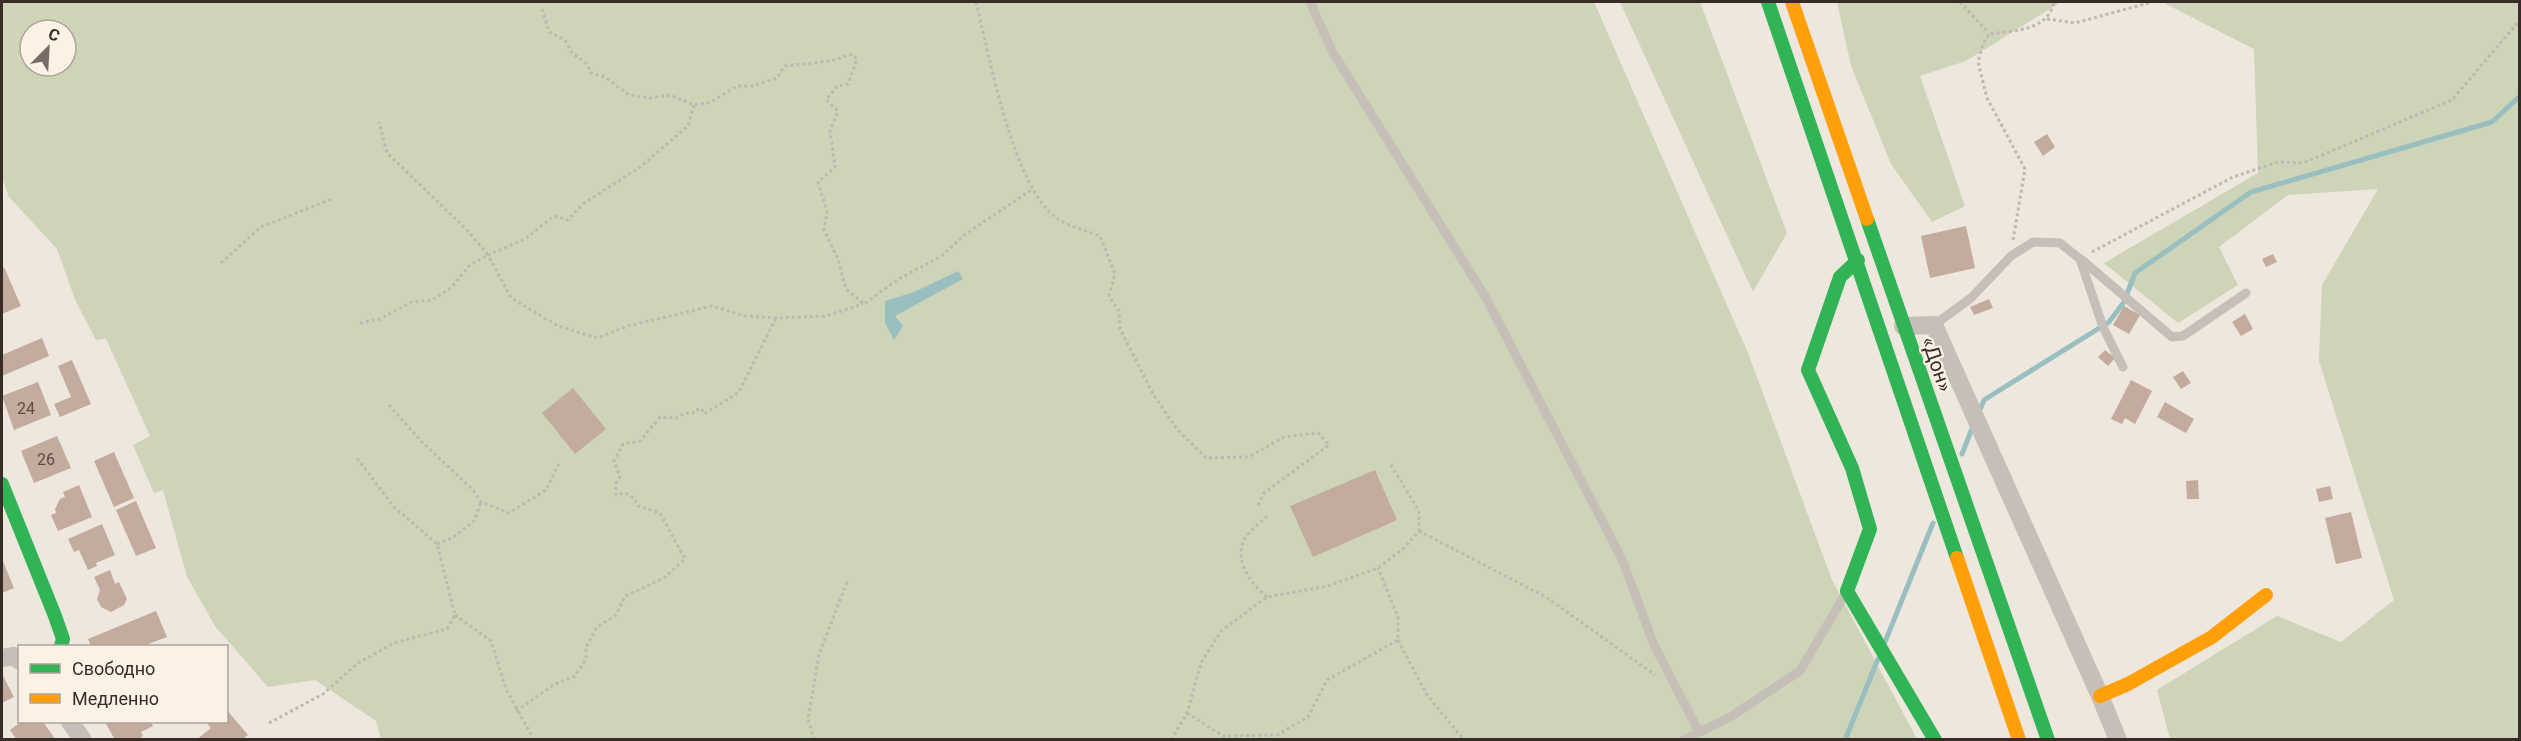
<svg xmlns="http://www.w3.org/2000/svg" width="2521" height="741" font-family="Roboto,sans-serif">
	<rect width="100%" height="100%" fill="#eee7de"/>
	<!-- green -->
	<g fill="#ced4b7" fill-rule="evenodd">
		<path d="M2,2H1594L1748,353L1832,580L1917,739H381L376,721L315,680L268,687L215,626L187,577L163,490L154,493L133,445L150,436L106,339L96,340L76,302L57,249L9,197L2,178ZM30,30H66V66H30Z"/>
		<path d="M1620,2H1700L1787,233L1753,292Z"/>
		<path d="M1837,2H2061L1966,61L1920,76L1965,206L1932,222L1891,164L1851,66Z"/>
		<path d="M2162,2H2519V739H2170L2157,690L2277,616L2341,642L2394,600L2319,361L2322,285L2378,189L2288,195L2219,247L2238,285L2178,323L2104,263L2258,173L2254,49Z"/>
	</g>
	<!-- water -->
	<path fill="#99bfc1" d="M958,271L963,279L895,316L903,326L894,340L885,323V301L914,292Z"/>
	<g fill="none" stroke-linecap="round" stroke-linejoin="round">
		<!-- stream -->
		<g stroke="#99bfc1" stroke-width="5">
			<path d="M1979,412L1984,400L2109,322L2124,302L2135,273L2251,192L2492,122L2520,96"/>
			<path d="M1962,454L1973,426"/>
			<path d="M1885,642L1933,523"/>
			<path d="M1845,740L1878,659"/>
		</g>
	</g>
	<!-- building -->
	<g fill="#c3ab9e">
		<path d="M2047,134L2055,147L2043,156L2034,142Z"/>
		<path d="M1966,226L1975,268L1930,278L1921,236Z"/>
		<path d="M2273,254L2277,262L2266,267L2262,259Z"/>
		<path d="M4,267L21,306L2,314V269Z"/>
		<path d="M1989,299L1993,308L1974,315L1970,307Z"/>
		<path d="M2124,306L2140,315L2129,334L2113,325Z"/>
		<path d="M2245,314L2253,329L2241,336L2232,322Z"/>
		<path d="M42,338L49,356L2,376V355Z"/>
		<path d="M2105,350L2115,358L2108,366L2098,357Z"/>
		<path d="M72,360L91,404L60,417L54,404L71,397L58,366Z"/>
		<path d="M2183,371L2191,383L2181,389L2173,377Z"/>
		<path d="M2131,380L2152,391L2135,424L2125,418L2122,424L2111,419Z"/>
		<path d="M38,382L51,415L14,430L2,396Z"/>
		<path d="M573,388L606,429L575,454L542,413Z"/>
		<path d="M2165,402L2194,419L2186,433L2157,417Z"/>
		<path d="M57,436L71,468L34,483L21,451Z"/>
		<path d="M114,452L134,498L114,507L94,461Z"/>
		<path d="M1375,470L1397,520L1313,557L1290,506Z"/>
		<path d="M2198,480L2199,499H2187L2186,481Z"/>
		<path d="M79,485L92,517L58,531L51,515L56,513L55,509L60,499L65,497L63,492Z"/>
		<path d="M2330,486L2333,499L2319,502L2316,489Z"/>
		<path d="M136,501L156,548L136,556L116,510Z"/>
		<path d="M2351,512L2362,558L2336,564L2325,518Z"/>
		<path d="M102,524L115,555L96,563L97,566L88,570L79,550L74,552L68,539Z"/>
		<path d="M2,559L14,588L2,593Z"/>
		<path d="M110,570L115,584L119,582L127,599L124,605L111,612L101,607L97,599L100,590L94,577Z"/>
		<path d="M156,611L167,637L143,646H91L88,639Z"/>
		<path d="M2,674L14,697L2,703Z"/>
		<path d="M226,709L248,735L241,740H196L211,728L206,722H226Z"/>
		<path d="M21,722H43L56,740H17L10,730Z"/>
		<path d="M105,722H151L153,726L141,732L143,736L137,740H115Z"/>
	</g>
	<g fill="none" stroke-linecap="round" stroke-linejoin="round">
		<!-- path -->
		<g stroke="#bfb8b0" stroke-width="3" stroke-dasharray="3 3" stroke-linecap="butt">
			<path d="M976,2C989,53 1013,190 1058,219C1070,227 1087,231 1100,236L1115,274L1109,296L1119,311L1120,329L1153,394L1177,429L1206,458L1249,457L1284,437L1318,433L1329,445L1264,493L1258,505"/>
			<path d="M1960,2L1989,33"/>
			<path d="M542,9L549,32L565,40L572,53L586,63L591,73L605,77L629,95L650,98L670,95L694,105L711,102L737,86H752L777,78L785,66L831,61L852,54L857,59L848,84L837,86L826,100L838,111L830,131L835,167L818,182L827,211L824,230L838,259L846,289L864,304L897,280L940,257L967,233L1031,190"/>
			<path d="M2047,19L2075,23L2152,2"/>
			<path d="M694,105L688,126L640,167L583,204L568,220L554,216L525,239L488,255L511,298L558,326L597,338L628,326L712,306L745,316L776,318L826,316L863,304"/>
			<path d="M2013,240L2025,169L1987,98L1978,62L1983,44L1989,34C2013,31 2048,31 2054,2"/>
			<path d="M2092,252L2233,177L2278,162L2303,163L2452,100L2520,20"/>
			<path d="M221,263L261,227L332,199"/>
			<path d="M360,323L380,319L412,302L432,300L451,288L470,265L488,255L467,230L387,153L379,122"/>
			<path d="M389,405L421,441L473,490L481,502L509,513L546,490L560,461"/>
			<path d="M1267,516C1260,523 1248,532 1244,540C1234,563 1252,584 1267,597"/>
			<path d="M1419,531L1546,597L1655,675"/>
			<path d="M437,544L452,538L474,521L481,502"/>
			<path d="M455,615L491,641L506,689L534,740"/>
			<path d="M1398,640L1427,695L1464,740"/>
			<path d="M516,711L555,684L575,676L586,659V647L597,627L616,615L625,596L664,578L685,559L660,513L638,506L634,498L625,493L616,495V483L620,477L614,461L623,444L640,441L660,417L676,418L684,413H693L695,410L702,409L704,414L739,392L776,318"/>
			<path d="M1187,713L1223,736L1277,735L1308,717L1327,680L1398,640V617L1378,568"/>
			<path d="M269,723L323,694L358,663L394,643L447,629L455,615L437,544L394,507L357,458"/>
			<path d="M814,740L808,719L819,654L847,582"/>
			<path d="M1171,740L1187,713L1201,663L1221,631L1267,597L1328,586L1378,568L1404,548L1419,531V511L1390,463"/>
		</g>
		<!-- lane -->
		<g stroke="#c6bfb8" stroke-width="9">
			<path d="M1310,2L1332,51L1486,298L1622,559L1654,645L1699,732"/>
			<path d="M2082,260L2172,337L2183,336L2246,293"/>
			<path d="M1934,325L1971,298L2011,256L2033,242L2060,243L2080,259L2103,327L2123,367"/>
			<path d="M1683,740L1730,717L1800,671L1846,593"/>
		</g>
		<!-- street -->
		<g stroke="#c6bfb8" stroke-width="18">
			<path d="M1903,326L1934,325L2100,696L2118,740"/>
			<path d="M2,658L14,656L20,661"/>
			<path d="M70,722L83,740"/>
		</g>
		<!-- fast -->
		<g stroke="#30b455" stroke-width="14">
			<path d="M1768,2L1957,558"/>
			<path d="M1867,219L2048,740"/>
			<path d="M1858,260L1840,277L1808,370L1852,468L1870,529L1847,591L1935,740"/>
			<path d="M2,484L55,616L63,639L61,646"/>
		</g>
		<!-- slow -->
		<g stroke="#ff9f0a" stroke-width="14">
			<path d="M1792,2L1867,219"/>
			<path d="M1957,558L2019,740"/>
			<path d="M2100,696L2128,684L2212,637L2266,595"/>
		</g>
	</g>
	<g text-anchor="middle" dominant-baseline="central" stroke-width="4.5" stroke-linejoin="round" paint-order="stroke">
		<!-- number labels -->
		<g font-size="16" fill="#5a4c44">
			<text x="26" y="408">24</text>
			<text x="46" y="459">26</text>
		</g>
		<!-- street labels -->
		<g font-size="20" fill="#372c26" stroke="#fbf2e5">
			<text transform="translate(1937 364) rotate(71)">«Дон»</text>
		</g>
	</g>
	<!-- border -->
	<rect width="2521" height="741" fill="none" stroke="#372c26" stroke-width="6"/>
	<!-- legend -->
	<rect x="18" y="645" width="210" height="78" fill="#fbf2e5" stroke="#ada399" stroke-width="1.5"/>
	<rect x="30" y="664" width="30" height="9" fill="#30b455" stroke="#ada399" stroke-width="1.5"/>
	<text x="72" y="675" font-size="18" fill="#372c26">Свободно</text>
	<rect x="30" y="694" width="30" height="9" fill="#ff9f0a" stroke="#ada399" stroke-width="1.5"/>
	<text x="72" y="705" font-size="18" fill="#372c26">Медленно</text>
	<!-- north arrow -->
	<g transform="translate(48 48) rotate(24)"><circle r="28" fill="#fbf2e5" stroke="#ada399" stroke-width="1.5"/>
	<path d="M0-4.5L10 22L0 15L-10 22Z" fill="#776d66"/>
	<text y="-9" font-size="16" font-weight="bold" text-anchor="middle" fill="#372c26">С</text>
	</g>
</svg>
